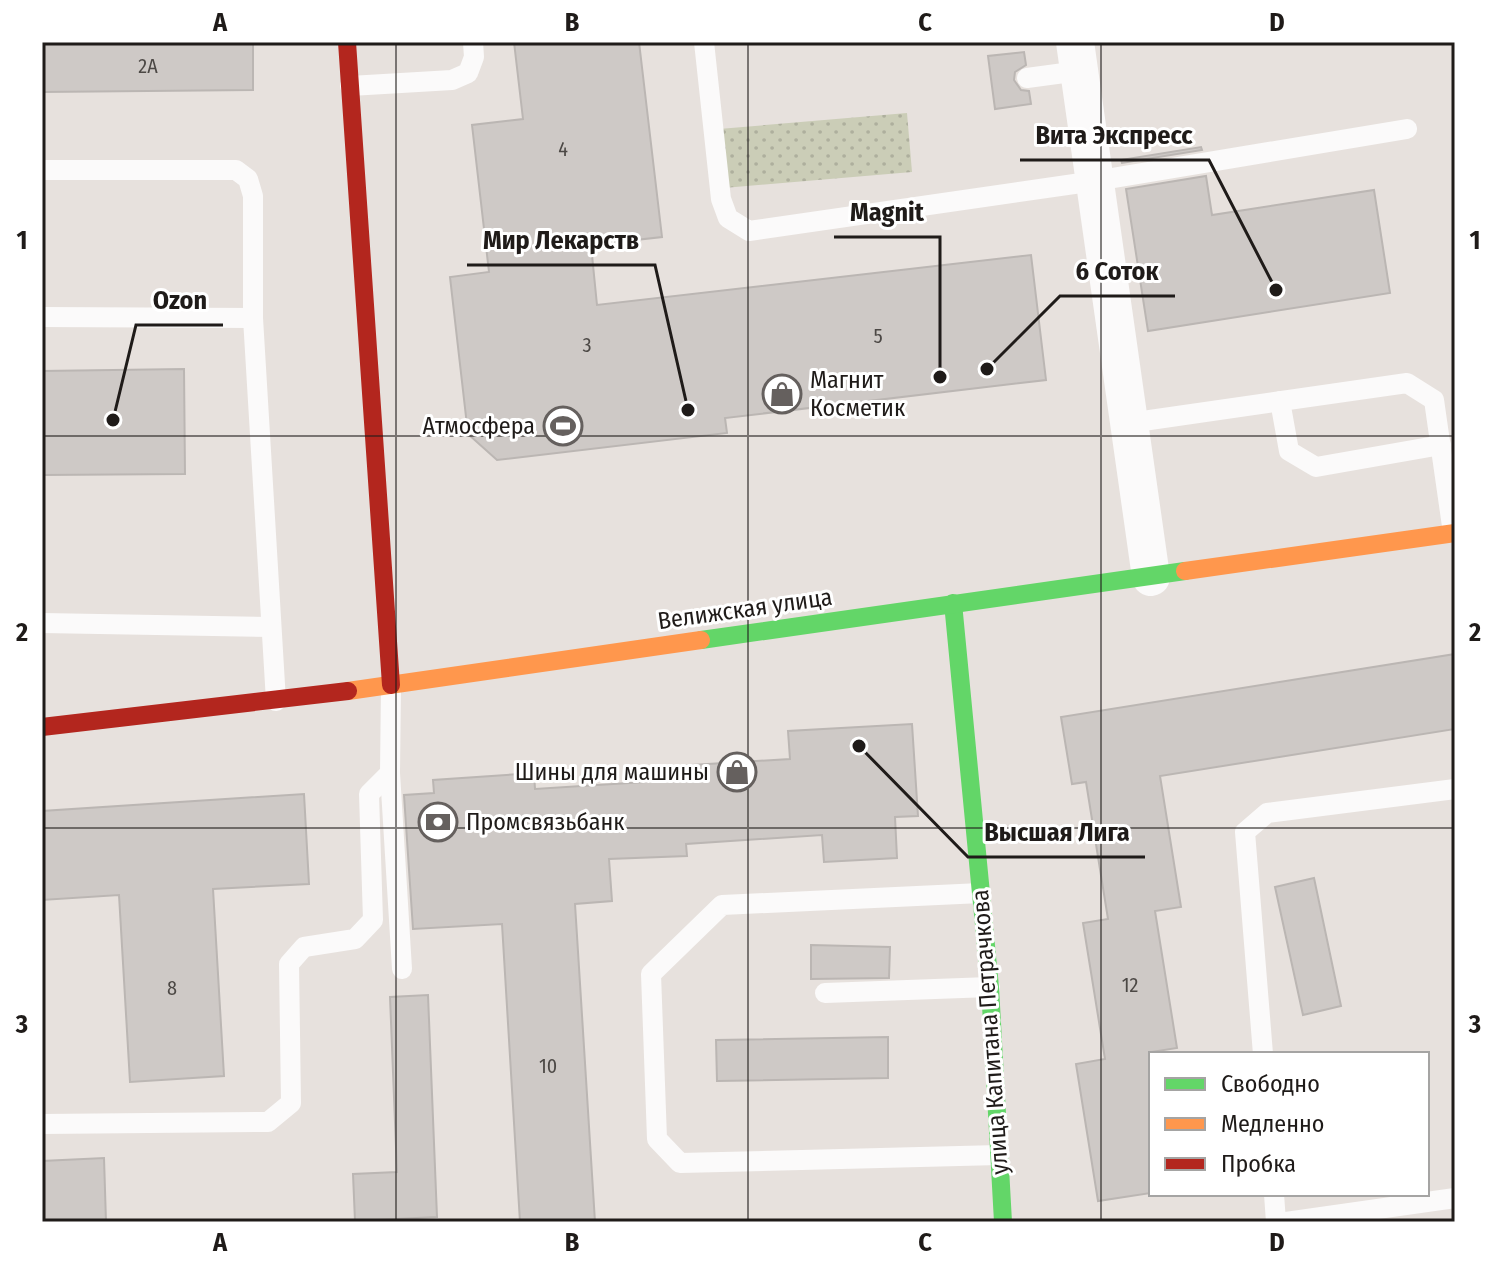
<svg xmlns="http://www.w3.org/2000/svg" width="1497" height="1264" font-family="'Fira Sans Condensed',sans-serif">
	<defs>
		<pattern id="park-dots" width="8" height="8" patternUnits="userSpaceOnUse" patternTransform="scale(2)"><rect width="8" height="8" fill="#cbcdb7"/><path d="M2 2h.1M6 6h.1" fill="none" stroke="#aeaf9d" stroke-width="1.8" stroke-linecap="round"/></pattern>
	</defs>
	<rect width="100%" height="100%" fill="#e7e1dd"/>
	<!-- park -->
	<path fill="url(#park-dots)" d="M907,113L912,172L712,189L707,130Z"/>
	<!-- building -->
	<g fill="#cec9c6" stroke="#bbb6b3" stroke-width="2">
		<path d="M42,42H253V90L42,92Z"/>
		<path d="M514,42H639L662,237L591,245L597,305L1031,255L1046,380L725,418L727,433L497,460L468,434L450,277L489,272L472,125L523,119Z"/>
		<path d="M1024,52L1026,65L1015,72L1014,80L1021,90L1029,91L1031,104L995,109L988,56Z"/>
		<path d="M1201,147L1202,150L1122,163L1121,160Z"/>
		<path d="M1206,176L1212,215L1374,190L1390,293L1148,331L1126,189Z"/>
		<path d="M184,369L185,474L42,475V371Z"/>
		<path d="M1455,654V729L1160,776L1181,907L1155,911L1177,1048L1151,1052V1193L1098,1201L1076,1064L1105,1059L1083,923L1108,919L1086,782L1072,784L1061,717Z"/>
		<path d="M912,724L918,816L895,817L897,858L824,862L822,835L686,844L687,856L609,859L612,901L575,904L595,1222H520L502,924L413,929L404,795L434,793L433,780L534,773L535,789L676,780L675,766L790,759L788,731Z"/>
		<path d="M304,794L309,884L213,889L224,1076L130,1082L119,895L42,900V811Z"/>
		<path d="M1314,878L1341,1006L1303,1015L1275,887Z"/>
		<path d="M811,945L890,947L889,978L811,979Z"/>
		<path d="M428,995L437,1217L355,1221L353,1174L397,1172L390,997Z"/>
		<path d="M888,1037V1078L717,1081L716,1040Z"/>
		<path d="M104,1158L106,1222H42V1161Z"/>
	</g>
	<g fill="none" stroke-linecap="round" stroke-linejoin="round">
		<!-- lane -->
		<g stroke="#fbfafa" stroke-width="20">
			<path d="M704,42L721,199L728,218L749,231L1095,181L1407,129"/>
			<path d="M1027,78L1079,71"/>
			<path d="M350,86L452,80L468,73L474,57L473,42"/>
			<path d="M42,170H236L248,179L253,196V318L276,701"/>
			<path d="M42,317L253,318"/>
			<path d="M1280,401L1289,451L1316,467L1441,445"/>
			<path d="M1129,423L1407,383L1434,400L1453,533"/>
			<path d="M42,623L271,627"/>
			<path d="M390,773L402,969"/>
			<path d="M981,893L722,905L651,974L657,1139L680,1163L999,1155"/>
			<path d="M825,993L990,987"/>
			<path d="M1263,1054L1245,832L1267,813L1455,789"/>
			<path d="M42,1124L268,1122L291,1103L289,964L304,947L355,939L373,920L369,794L390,773L391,685"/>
			<path d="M1274,1194L1276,1222"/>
			<path d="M1286,1222L1455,1198"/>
		</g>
		<!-- street -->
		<path stroke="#fbfafa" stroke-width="38" d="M1075,42L1151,577"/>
		<!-- fast -->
		<g stroke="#63d668" stroke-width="18">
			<path d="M953,603L990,987L1003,1222"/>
			<path d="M701,640L1185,571"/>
		</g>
		<!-- slow -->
		<g stroke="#ff974d" stroke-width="18">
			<path d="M1185,571L1455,533"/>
			<path d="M348,691L701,640"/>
		</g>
		<!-- jam -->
		<g stroke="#b3261e" stroke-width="18">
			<path d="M347,42L391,685"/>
			<path d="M42,727L348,691"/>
		</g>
	</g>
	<!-- grid -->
	<path fill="none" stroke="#1f1b19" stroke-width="2" stroke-opacity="0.55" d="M396,42V1222M748,42V1222M1101,42V1222M42,436H1455M42,828H1455"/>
	<!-- icons -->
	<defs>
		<symbol id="shop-ring" viewBox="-11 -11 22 22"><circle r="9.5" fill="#fff" stroke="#65605e" stroke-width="1.5"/><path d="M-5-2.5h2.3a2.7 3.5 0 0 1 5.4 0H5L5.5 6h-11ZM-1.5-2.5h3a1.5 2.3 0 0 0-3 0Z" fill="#65605e"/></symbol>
		<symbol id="stadium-ring" viewBox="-11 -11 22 22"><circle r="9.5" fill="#fff" stroke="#65605e" stroke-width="1.5"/><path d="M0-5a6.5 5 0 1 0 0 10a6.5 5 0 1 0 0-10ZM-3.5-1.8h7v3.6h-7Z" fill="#65605e"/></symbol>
		<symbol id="bank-ring" viewBox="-11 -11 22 22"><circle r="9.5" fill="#fff" stroke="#65605e" stroke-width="1.5"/><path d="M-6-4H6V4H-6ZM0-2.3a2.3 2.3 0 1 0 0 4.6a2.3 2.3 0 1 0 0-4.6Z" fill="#65605e"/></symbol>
	</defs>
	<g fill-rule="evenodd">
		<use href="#shop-ring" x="760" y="372" width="44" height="44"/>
		<use href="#stadium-ring" x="541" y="404" width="44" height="44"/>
		<use href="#shop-ring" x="715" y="750" width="44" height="44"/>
		<use href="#bank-ring" x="416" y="800" width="44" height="44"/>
	</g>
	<g text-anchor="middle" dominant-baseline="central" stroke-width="6" stroke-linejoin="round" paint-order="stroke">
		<!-- number labels -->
		<g font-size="20" fill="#4c4845">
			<text x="148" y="66">2А</text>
			<text x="563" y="149">4</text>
			<text x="878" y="336">5</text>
			<text x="587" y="345">3</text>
			<text x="1130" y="985">12</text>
			<text x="172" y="988">8</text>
			<text x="548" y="1066">10</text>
		</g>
		<!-- poi labels -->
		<g font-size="24" fill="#1f1b19" stroke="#fff" text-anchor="start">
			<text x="810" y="380">Магнит<tspan x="810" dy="28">Косметик</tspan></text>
			<text x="535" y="426" text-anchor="end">Атмосфера</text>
			<text x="709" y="772" text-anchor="end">Шины для машины</text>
			<text x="466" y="822">Промсвязьбанк</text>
		</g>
		<!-- street labels -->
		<g font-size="24" fill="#1f1b19" stroke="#fff">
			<text transform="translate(745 609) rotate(-8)">Велижская улица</text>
			<text transform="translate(990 1032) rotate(-94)">улица Капитана Петрачкова</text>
		</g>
	</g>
	<!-- callouts -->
	<path fill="none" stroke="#1f1b19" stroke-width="3" d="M1276 290L1209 160H1020M940 377L940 237H834M688 410L655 265H467M987 369L1060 296H1175M113 420L136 325H223M859 746L968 857H1145"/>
	<g fill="#1f1b19" stroke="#fff" stroke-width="3">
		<circle cx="1276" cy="290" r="8"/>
		<circle cx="940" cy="377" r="8"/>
		<circle cx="688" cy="410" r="8"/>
		<circle cx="987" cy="369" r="8"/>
		<circle cx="113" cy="420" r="8"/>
		<circle cx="859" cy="746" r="8"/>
	</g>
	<g font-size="26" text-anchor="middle" font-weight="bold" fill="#1f1b19" stroke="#fff" stroke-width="6" stroke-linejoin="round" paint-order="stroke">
		<text x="1114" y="144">Вита Экспресс</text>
		<text x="887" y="221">Magnit</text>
		<text x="561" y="249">Мир Лекарств</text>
		<text x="1117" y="280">6 Соток</text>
		<text x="180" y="309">Ozon</text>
		<text x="1057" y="841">Высшая Лига</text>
	</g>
	<!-- border -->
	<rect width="1497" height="1264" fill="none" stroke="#ffffff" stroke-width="88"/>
	<!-- legend -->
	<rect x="1149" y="1052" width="280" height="144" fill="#ffffff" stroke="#a5a4a3" stroke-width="2"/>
	<rect x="1165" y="1078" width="40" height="12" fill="#63d668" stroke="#a5a4a3" stroke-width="2"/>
	<text x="1221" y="1092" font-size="24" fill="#1f1b19">Свободно</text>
	<rect x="1165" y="1118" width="40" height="12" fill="#ff974d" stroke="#a5a4a3" stroke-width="2"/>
	<text x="1221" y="1132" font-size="24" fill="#1f1b19">Медленно</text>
	<rect x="1165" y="1158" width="40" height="12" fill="#b3261e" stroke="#a5a4a3" stroke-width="2"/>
	<text x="1221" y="1172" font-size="24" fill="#1f1b19">Пробка</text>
	<rect x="44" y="44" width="1409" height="1176" fill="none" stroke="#1f1b19" stroke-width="3"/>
	<g font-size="26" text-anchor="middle" font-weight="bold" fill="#1f1b19">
		<text x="220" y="31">A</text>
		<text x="572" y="31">B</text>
		<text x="925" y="31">C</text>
		<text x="1277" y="31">D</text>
		<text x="22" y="249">1</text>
		<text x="1475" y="249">1</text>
		<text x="22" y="641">2</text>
		<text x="1475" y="641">2</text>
		<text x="22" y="1033">3</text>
		<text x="1475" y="1033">3</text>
		<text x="220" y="1251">A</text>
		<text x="572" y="1251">B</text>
		<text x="925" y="1251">C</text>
		<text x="1277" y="1251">D</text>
	</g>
</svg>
